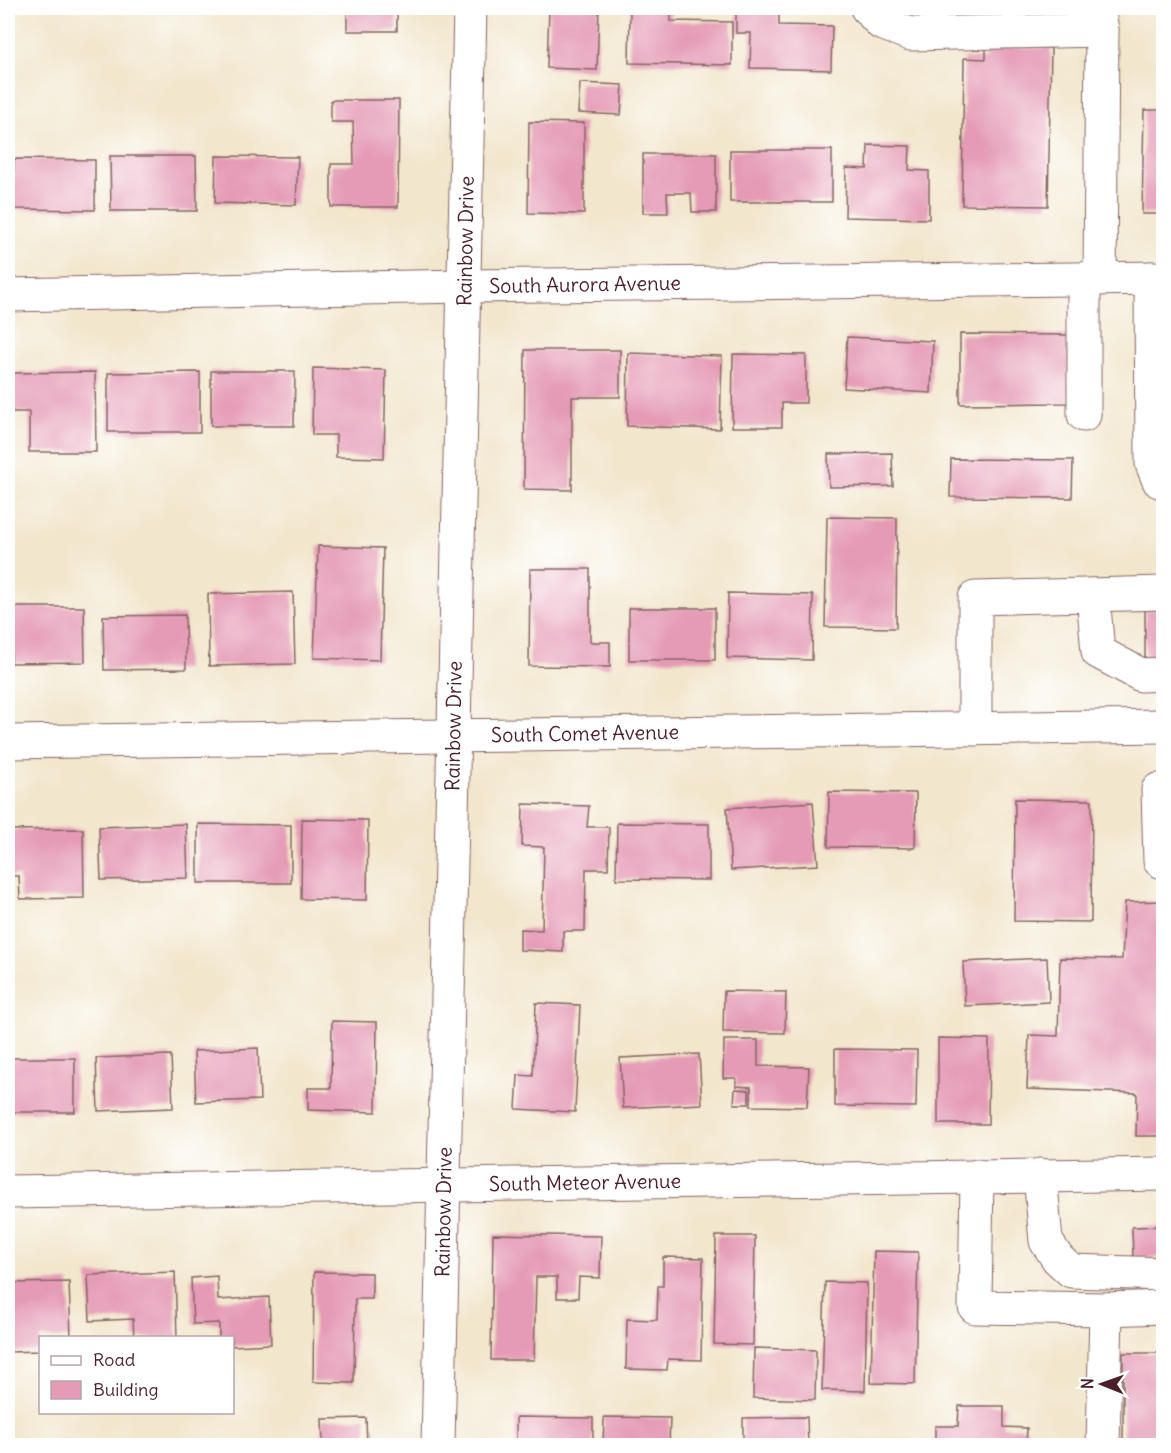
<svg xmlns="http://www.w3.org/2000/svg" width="1171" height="1453" font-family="Delius,sans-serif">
	<rect width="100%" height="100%" fill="#fff"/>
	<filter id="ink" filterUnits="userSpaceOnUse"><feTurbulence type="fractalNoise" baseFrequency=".0167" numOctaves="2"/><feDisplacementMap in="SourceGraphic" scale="12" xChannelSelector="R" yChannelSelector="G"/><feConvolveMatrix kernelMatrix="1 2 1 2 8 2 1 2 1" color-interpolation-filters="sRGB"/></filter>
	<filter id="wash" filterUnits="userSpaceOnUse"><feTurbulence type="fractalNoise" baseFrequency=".008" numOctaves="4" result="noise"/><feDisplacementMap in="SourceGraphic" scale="24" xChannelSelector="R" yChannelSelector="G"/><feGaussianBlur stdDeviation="1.35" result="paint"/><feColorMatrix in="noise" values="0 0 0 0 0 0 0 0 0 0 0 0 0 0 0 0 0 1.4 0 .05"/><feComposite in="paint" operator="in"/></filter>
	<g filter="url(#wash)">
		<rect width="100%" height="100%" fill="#f2e6cc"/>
		<g id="blocks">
			<!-- building -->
			<g fill="#e59bb6">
				<rect x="347" y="8" width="50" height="23"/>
				<path d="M549,8H599L597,70L547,68Z"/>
				<path d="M630,8H671V21L732,22V65L629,63Z"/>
				<path d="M736,8H779V25L832,26L831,70L750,68L751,33H736Z"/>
				<path d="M986,47L1051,48L1048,206L962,205L964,58L986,59Z"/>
				<path d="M580,83L623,85L621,115L578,113Z"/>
				<path d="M331,100H399L398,207H331V164H354L353,122H331Z"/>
				<path d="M1144,110H1164V214H1142Z"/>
				<path d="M529,122L584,123V214L528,213Z"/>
				<path d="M868,145L910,146L909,170L929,171V219L845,217L846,168L867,169Z"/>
				<rect x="730" y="150" width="102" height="52"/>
				<path d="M643,154H716V212H692L691,193H667L668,213H643Z"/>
				<path d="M110,156H196L197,211H111Z"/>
				<path d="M216,156L298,157L296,205L215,203Z"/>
				<path d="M14,159L95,160V210L13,209Z"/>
				<path d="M960,334L1069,335V403L960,404Z"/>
				<path d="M847,337L933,341L931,393L844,388Z"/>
				<path d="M525,350H620V397H572V490L524,489Z"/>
				<path d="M628,353L722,356L720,429L627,426Z"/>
				<path d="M733,354L806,355V403H782V427H732Z"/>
				<path d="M313,368L386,370L384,458L336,457V435H312Z"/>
				<path d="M211,371H295L294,426H211Z"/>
				<path d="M95,372L96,452H29V412H8V373Z"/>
				<path d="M200,372V432H108V373Z"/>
				<path d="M892,453L893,486L829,487L828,454Z"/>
				<path d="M951,459L1073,460L1072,498L950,497Z"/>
				<path d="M827,517L897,518L896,628L825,627Z"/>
				<path d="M318,546L383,548L380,660L314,658Z"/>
				<path d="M530,569H590V642H610V667L529,666Z"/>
				<path d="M293,592L295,664L209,666L208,594Z"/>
				<path d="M728,593L813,595L812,660L727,658Z"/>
				<path d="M11,607H84L85,662L11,663Z"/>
				<rect x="629" y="608" width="86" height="52"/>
				<rect x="1145" y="610" width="19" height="55"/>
				<path d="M185,615L186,669L104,670L103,616Z"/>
				<path d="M829,792L916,793L915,848L828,847Z"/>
				<path d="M1015,799L1092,800L1091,922L1014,921Z"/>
				<path d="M813,802L818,865L731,870L727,808Z"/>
				<path d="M523,804L589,806L587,827H609L608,869H586L585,931H563V952L520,950V929L542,930L544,847L522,846Z"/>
				<path d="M302,819L368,820L367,900L301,899Z"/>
				<path d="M617,823L709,824V880L616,879Z"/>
				<path d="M186,824L188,878L101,880L99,827Z"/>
				<path d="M198,824L291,825V883H198Z"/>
				<path d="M83,829L84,898L20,899L19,876H8V830Z"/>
				<path d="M1164,901V1136H1136L1137,1093L1027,1089L1029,1035L1058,1036L1060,958L1122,959L1125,902Z"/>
				<path d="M1047,958L1049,1002L965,1006L963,962Z"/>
				<path d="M724,991L786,992L785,1033L723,1032Z"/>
				<path d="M536,1003L580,1005L575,1112L516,1109L518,1075L533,1076Z"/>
				<path d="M332,1021L377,1022L376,1112L308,1110V1088H331Z"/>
				<path d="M938,1038L989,1039L988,1124H938Z"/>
				<path d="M724,1040H758V1066L809,1067L807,1107L751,1106V1087L736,1086V1078H723Z"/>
				<path d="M258,1048L260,1100L196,1102L194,1051Z"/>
				<path d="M835,1049L917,1050L916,1107L835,1106Z"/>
				<path d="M699,1054L702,1104L623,1108L620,1058Z"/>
				<path d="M171,1055L173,1108L98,1111L96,1058Z"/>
				<rect x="8" y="1058" width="67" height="54"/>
				<path d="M735,1089L749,1090V1104H734Z"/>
				<path d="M1164,1226V1257L1133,1258L1132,1227Z"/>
				<path d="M493,1234L601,1236L600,1278L579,1277L578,1298H557V1277H536L534,1360H491Z"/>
				<path d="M716,1236H755L753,1345L714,1344Z"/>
				<path d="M874,1251L918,1252L915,1384L871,1383Z"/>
				<path d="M663,1257L703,1258L701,1360L668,1359L667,1370L626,1369L627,1319L657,1320L658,1286H663Z"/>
				<path d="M175,1272L177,1338H134L133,1319L90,1321L88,1275Z"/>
				<path d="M314,1272L372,1273V1299H355L354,1383L313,1382Z"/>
				<path d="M217,1276L218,1300L269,1297L271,1344L232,1346V1338H219V1323L193,1324L191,1278Z"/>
				<path d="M69,1282L71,1338H40V1351L8,1352V1283Z"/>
				<path d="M825,1282L867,1283L865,1391L822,1390Z"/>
				<path d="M754,1348L816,1350L815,1400L753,1398Z"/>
				<rect x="1123" y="1353" width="41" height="90"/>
				<path d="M959,1406H1004V1427L1027,1428L1026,1446H935V1426H958Z"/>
				<path d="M516,1417L593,1418V1446H516Z"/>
				<path d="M604,1417L670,1418L669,1446H603Z"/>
				<path d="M807,1417L808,1446H743V1418Z"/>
				<path d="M366,1418L367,1446H323L322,1419Z"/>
				<path d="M913,1440V1446H868V1441Z"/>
			</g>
		</g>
	</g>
	<g filter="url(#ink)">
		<use href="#blocks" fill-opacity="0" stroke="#856563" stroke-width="1.5"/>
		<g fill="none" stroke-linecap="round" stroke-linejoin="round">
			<defs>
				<g id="minor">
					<path d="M867,8L881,23L910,34L1102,30"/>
					<path d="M1098,8L1102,30L1100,279"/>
					<path d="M1151,278L1152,464L1159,481H1164"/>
					<path d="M8,295L464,286L1164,278"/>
					<path d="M1084,415V279"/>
					<path d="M1093,595L1098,652L1141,675L1164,674"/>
					<path d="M975,729V598L1164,593"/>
					<path d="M8,742L1164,726"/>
					<path d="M1158,790L1160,861H1164"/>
					<path d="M1040,1175L1046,1241L1058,1259L1071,1271L1164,1274"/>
					<path d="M977,1176L975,1307L1106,1309"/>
					<path d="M8,1192L1164,1174"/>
					<path d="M438,1446L470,8"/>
					<path d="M1103,1446L1106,1309L1164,1307"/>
				</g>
			</defs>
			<!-- minor casing -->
			<use href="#minor" stroke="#856563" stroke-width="35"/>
			<!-- minor -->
			<use href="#minor" stroke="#fff" stroke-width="33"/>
		</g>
	</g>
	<g text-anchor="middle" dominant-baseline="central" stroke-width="5" stroke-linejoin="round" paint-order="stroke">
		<!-- street labels -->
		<g font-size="20" fill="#4a1f2b" stroke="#fff">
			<text transform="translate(465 241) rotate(-89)">Rainbow Drive</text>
			<text transform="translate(585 284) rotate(-1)">South Aurora Avenue</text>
			<text transform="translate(453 726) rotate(-89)">Rainbow Drive</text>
			<text transform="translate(585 733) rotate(-1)">South Comet Avenue</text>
			<text transform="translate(585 1182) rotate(-1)">South Meteor Avenue</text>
			<text transform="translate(443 1212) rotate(-89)">Rainbow Drive</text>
		</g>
	</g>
	<!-- margin -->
	<rect width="1171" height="1453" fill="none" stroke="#fff" stroke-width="30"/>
	<!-- legend -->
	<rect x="39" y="1336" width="195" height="78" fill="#ffffff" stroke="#b7a5aa" stroke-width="1.5"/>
	<rect x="51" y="1356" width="30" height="9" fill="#ffffff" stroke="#b7a5aa" stroke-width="1.5"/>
	<text x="93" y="1366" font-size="18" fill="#4a1f2b">Road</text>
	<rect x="51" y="1381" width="30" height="18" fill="#e59bb6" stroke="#b7a5aa" stroke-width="1.5"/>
	<text x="93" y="1396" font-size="18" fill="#4a1f2b">Building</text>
	<!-- north arrow -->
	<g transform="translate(1102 1384) rotate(271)" stroke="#ffffff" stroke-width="4.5" paint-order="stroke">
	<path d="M0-4.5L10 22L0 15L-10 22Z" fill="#4a1f2b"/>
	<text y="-9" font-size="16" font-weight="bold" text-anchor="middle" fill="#4a1f2b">N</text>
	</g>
</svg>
